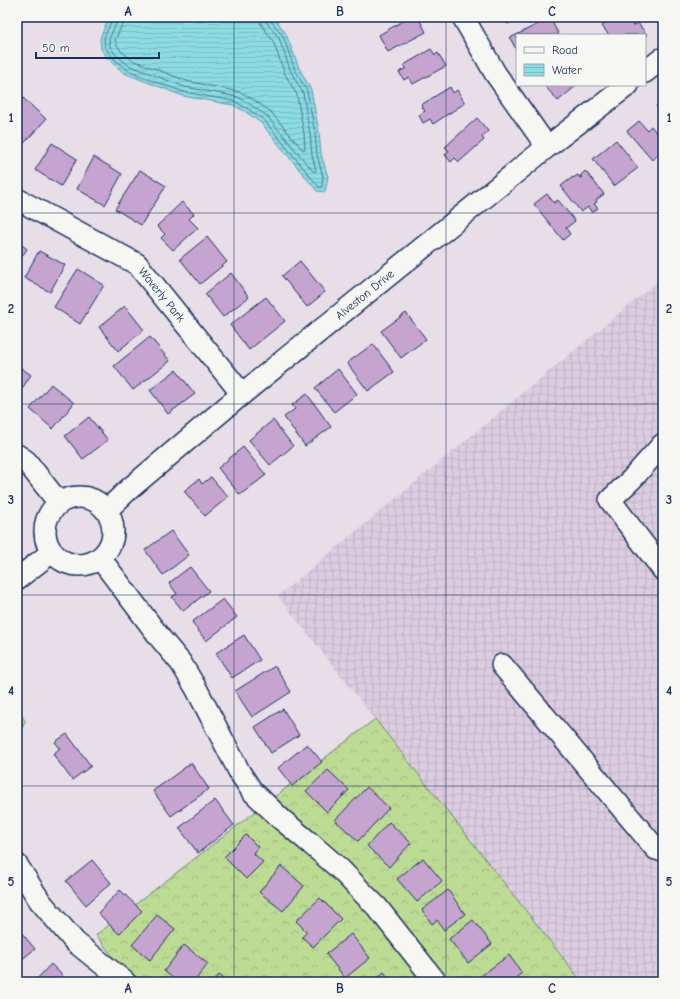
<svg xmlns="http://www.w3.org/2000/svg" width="680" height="999" font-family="'Comic Neue',sans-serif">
	<defs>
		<pattern id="industrial-grid" width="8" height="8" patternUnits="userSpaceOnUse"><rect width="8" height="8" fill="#ddcde1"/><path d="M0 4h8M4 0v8" fill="none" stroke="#bdb0c3"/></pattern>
		<pattern id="forest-crowns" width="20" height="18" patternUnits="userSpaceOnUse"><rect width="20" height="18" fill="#bcdb93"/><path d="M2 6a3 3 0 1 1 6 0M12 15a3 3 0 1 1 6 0" fill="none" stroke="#a1bc81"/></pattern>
		<pattern id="water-rules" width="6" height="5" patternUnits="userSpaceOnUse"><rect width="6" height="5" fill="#8bdde2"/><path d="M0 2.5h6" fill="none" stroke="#77bec4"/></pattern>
	</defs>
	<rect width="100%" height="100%" fill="#e7dee8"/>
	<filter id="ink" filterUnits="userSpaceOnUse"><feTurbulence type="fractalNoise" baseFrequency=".025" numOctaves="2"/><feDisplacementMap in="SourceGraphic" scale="8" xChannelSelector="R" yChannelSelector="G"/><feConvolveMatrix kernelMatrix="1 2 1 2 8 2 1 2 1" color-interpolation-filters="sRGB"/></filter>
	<g filter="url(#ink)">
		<!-- industrial -->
		<path fill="url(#industrial-grid)" d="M663,277V982H582L278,596Z"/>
		<!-- forest -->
		<g fill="url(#forest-crowns)" stroke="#6c8578">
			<path d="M17,707L25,721L21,731L17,734Z"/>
			<path d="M375,719L582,982H132L96,935Z"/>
		</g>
		<!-- water -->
		<path fill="url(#water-rules)" stroke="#5e97ad" d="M109,17H274L286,34L299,68L311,90L319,132L321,154L328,177L325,192L317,191L261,123L246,112L233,105L183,96L124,73L109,60L101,49L100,38Z"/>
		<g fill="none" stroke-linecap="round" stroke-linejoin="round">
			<!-- shore -->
			<g stroke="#487593" stroke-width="1">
				<path d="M112,17V20L104,38L105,47L112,57L126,69L150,80L184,92L234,101L248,109L264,120L319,187H321L322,186L323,177L317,155L315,133L307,91L295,70L283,36L271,21V17"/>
				<path d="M117,17V22L109,39L110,46L115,54L128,65L185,87L238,97L251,105L267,116L313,171L315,172L316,170L312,155L310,134L303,93L291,72L279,38L267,23L266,17"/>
				<path d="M123,17V23L115,40L116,43L120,50L132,60L187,81L240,92L254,100L271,112L302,149L304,150L305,148L304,134L297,95L285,74L273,41L261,24L260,17"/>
			</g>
		</g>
		<!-- building -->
		<g fill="#c5a5d0" stroke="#1b2f5e">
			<path d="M418,17L426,32L388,52L379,35L408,18L410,22Z"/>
			<path d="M504,17H519L508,24Z"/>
			<path d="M613,17H627L633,26L638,23L647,35L645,36V35H608V34L602,26Z"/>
			<path d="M550,18L559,35H517V51L510,38Z"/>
			<path d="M431,49L435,55L438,53L446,66L413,84L409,77L404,80L399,72L406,68L404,65Z"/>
			<path d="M544,85H577L558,101Z"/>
			<path d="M450,87L453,93L457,90L465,103L433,124L430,119L423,123L419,115L425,111L421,105Z"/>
			<path d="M23,98L46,119L17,151V105Z"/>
			<path d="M663,100V114L656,106Z"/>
			<path d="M477,118L488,131L482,137L484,140L459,162L455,158L451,162L445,155L449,151L445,147Z"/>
			<path d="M639,121L647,130L651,126L663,141V151L652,160L627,131Z"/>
			<path d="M616,140L638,168L614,186L593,159Z"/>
			<path d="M52,143L77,159L61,186L35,170Z"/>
			<path d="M94,157L122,174L105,205L77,189Z"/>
			<path d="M140,170L166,186L141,225L115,209Z"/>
			<path d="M585,171L587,173L604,194L596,200L597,202L594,204L598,208L592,213L588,207L581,212L561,186L573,177V178L578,175L580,178L582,177L580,176Z"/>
			<path d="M547,194L554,203L558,200L575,221L566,228L570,234L563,240L534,204Z"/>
			<path d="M182,202L194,214L189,219L198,228L173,250L161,238L165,234L157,226Z"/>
			<path d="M207,237L227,262L200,284L180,259Z"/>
			<path d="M17,241L27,249L17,263Z"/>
			<path d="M39,251L65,265L50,292L24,278Z"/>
			<path d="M300,261L325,292L307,307L282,276Z"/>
			<path d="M78,269L104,285L80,324L54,307Z"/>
			<path d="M231,273L249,297L223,317L205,294Z"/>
			<path d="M266,297L285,321L249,350L230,325Z"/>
			<path d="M125,306L144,330L118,351L99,327Z"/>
			<path d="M406,313L426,339L401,358L381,331Z"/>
			<path d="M150,337L170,361L133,390L114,366Z"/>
			<path d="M373,344L394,372L368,391L347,363Z"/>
			<path d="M17,365L31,375L17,396Z"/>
			<path d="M338,369L357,394L334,412L315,388Z"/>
			<path d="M176,370L195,394L168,414L150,390Z"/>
			<path d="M51,384L74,403L53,429L30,409Z"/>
			<path d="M307,394L331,427L305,446L284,417L295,409L292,405Z"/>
			<path d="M89,417L108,440L83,459L65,436Z"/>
			<path d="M273,420L293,446L270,465L249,440Z"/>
			<path d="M243,447L266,475L240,495L218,468Z"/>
			<path d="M211,477L228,497L205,516L184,491L199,479L202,484Z"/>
			<path d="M171,531L189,555L163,575L145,550Z"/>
			<path d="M190,567L209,591L183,611L172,597L177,594L169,583Z"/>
			<path d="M223,599L237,617L206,641L192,622Z"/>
			<path d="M244,635L260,660L232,678L216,653Z"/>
			<path d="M275,666L291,692L252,717L235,691Z"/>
			<path d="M283,709L299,735L271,753L255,727Z"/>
			<path d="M67,734L91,766L72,780L53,754L60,748L55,742Z"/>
			<path d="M307,744L322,762L292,786L278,768Z"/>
			<path d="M191,763L209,789L171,816L153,791Z"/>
			<path d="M328,770L349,790L327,812L306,791Z"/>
			<path d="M367,787L389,808L358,841L335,820Z"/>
			<path d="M215,800L234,825L198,853L179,828Z"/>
			<path d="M389,822L411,843L389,867L367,846Z"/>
			<path d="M246,835L258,847L253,853L263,862L246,879L224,857Z"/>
			<path d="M423,858L442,881L417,902L397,879Z"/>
			<path d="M92,860L111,883L86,905L66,881Z"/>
			<path d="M281,866L304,886L283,911L259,892Z"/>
			<path d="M120,890L142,911L119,934L98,913Z"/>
			<path d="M448,890L465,914L444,930L437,920L432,924L422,910Z"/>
			<path d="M320,898L341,919L313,947L302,937L307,932L296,921Z"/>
			<path d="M157,915L175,929L150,960L132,945Z"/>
			<path d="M473,920L492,944L468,963L449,939Z"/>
			<path d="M20,931L35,949L17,963V934Z"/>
			<path d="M351,934L370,958L345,978L326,954Z"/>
			<path d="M184,945L208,964L194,982H178L164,971Z"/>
			<path d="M509,955L522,973L510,982H481L478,978Z"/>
			<path d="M51,964L69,982H34Z"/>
			<path d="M384,972L392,982H372Z"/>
			<path d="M219,975L228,982H213Z"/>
		</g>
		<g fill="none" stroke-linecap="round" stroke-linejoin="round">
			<defs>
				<g id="minor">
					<path d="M463,17L495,73L547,147"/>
					<path d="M645,72L663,58"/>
					<path id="s1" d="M17,199L137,264L242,394"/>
					<path d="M663,444L632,479L610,500L663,570"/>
					<path d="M17,455L26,461L59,503"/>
					<circle cx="79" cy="531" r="34"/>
					<path id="s2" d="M107,510L128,490L242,394L547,147L628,85"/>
					<path d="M100,558L161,639L181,663L197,690L240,773L252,791L281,819L310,843L341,870L363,893L377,907L436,982"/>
					<path d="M17,579L52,552"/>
					<path d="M502,665L656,849L663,851"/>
					<path d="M17,865L40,901L75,942L125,982"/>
				</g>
			</defs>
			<!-- minor casing -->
			<use href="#minor" stroke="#1b2f5e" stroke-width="24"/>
			<!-- minor -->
			<use href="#minor" stroke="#f6f6f2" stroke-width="21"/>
		</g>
	</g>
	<!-- grid -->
	<path fill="none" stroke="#1b2f5e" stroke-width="1" stroke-opacity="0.55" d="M234,17V982M446,17V982M17,213H663M17,404H663M17,595H663M17,786H663"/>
	<g text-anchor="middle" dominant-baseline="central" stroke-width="4" stroke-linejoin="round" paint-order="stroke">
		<!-- street labels -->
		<g font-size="12" fill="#1b2f5e" stroke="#f6f6f2">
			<text stroke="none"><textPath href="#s1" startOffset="176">Waverly Park</textPath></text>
			<text stroke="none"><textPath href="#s2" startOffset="336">Alveston Drive</textPath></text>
		</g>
	</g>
	<!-- margin -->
	<rect width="680" height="999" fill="none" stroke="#f6f6f2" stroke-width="44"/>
	<!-- legend -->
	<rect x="516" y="34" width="130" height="52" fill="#f6f6f2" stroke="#9ea6b7"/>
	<rect x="524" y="47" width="20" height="6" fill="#f6f6f2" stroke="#9ea6b7"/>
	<text x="552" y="54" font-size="12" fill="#1b2f5e">Road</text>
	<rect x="524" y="64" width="20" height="12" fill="url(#water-rules)" stroke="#9ea6b7"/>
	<text x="552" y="74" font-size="12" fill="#1b2f5e">Water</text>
	<!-- scale -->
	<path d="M36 52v6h123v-6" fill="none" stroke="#1b2f5e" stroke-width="2"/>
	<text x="42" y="52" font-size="12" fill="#1b2f5e" stroke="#f6f6f2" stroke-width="3" paint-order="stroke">50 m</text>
	<rect x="22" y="22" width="636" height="955" fill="none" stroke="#1b2f5e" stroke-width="1.5"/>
	<g font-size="13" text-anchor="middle" font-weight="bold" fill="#1b2f5e">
		<text x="128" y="16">A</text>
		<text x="340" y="16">B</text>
		<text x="552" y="16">C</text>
		<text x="11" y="122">1</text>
		<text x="669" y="122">1</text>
		<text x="11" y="313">2</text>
		<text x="669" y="313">2</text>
		<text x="11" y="504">3</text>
		<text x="669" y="504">3</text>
		<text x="11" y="695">4</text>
		<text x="669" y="695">4</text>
		<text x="11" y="886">5</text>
		<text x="669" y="886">5</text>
		<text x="128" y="993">A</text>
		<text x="340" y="993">B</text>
		<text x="552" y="993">C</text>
	</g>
</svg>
